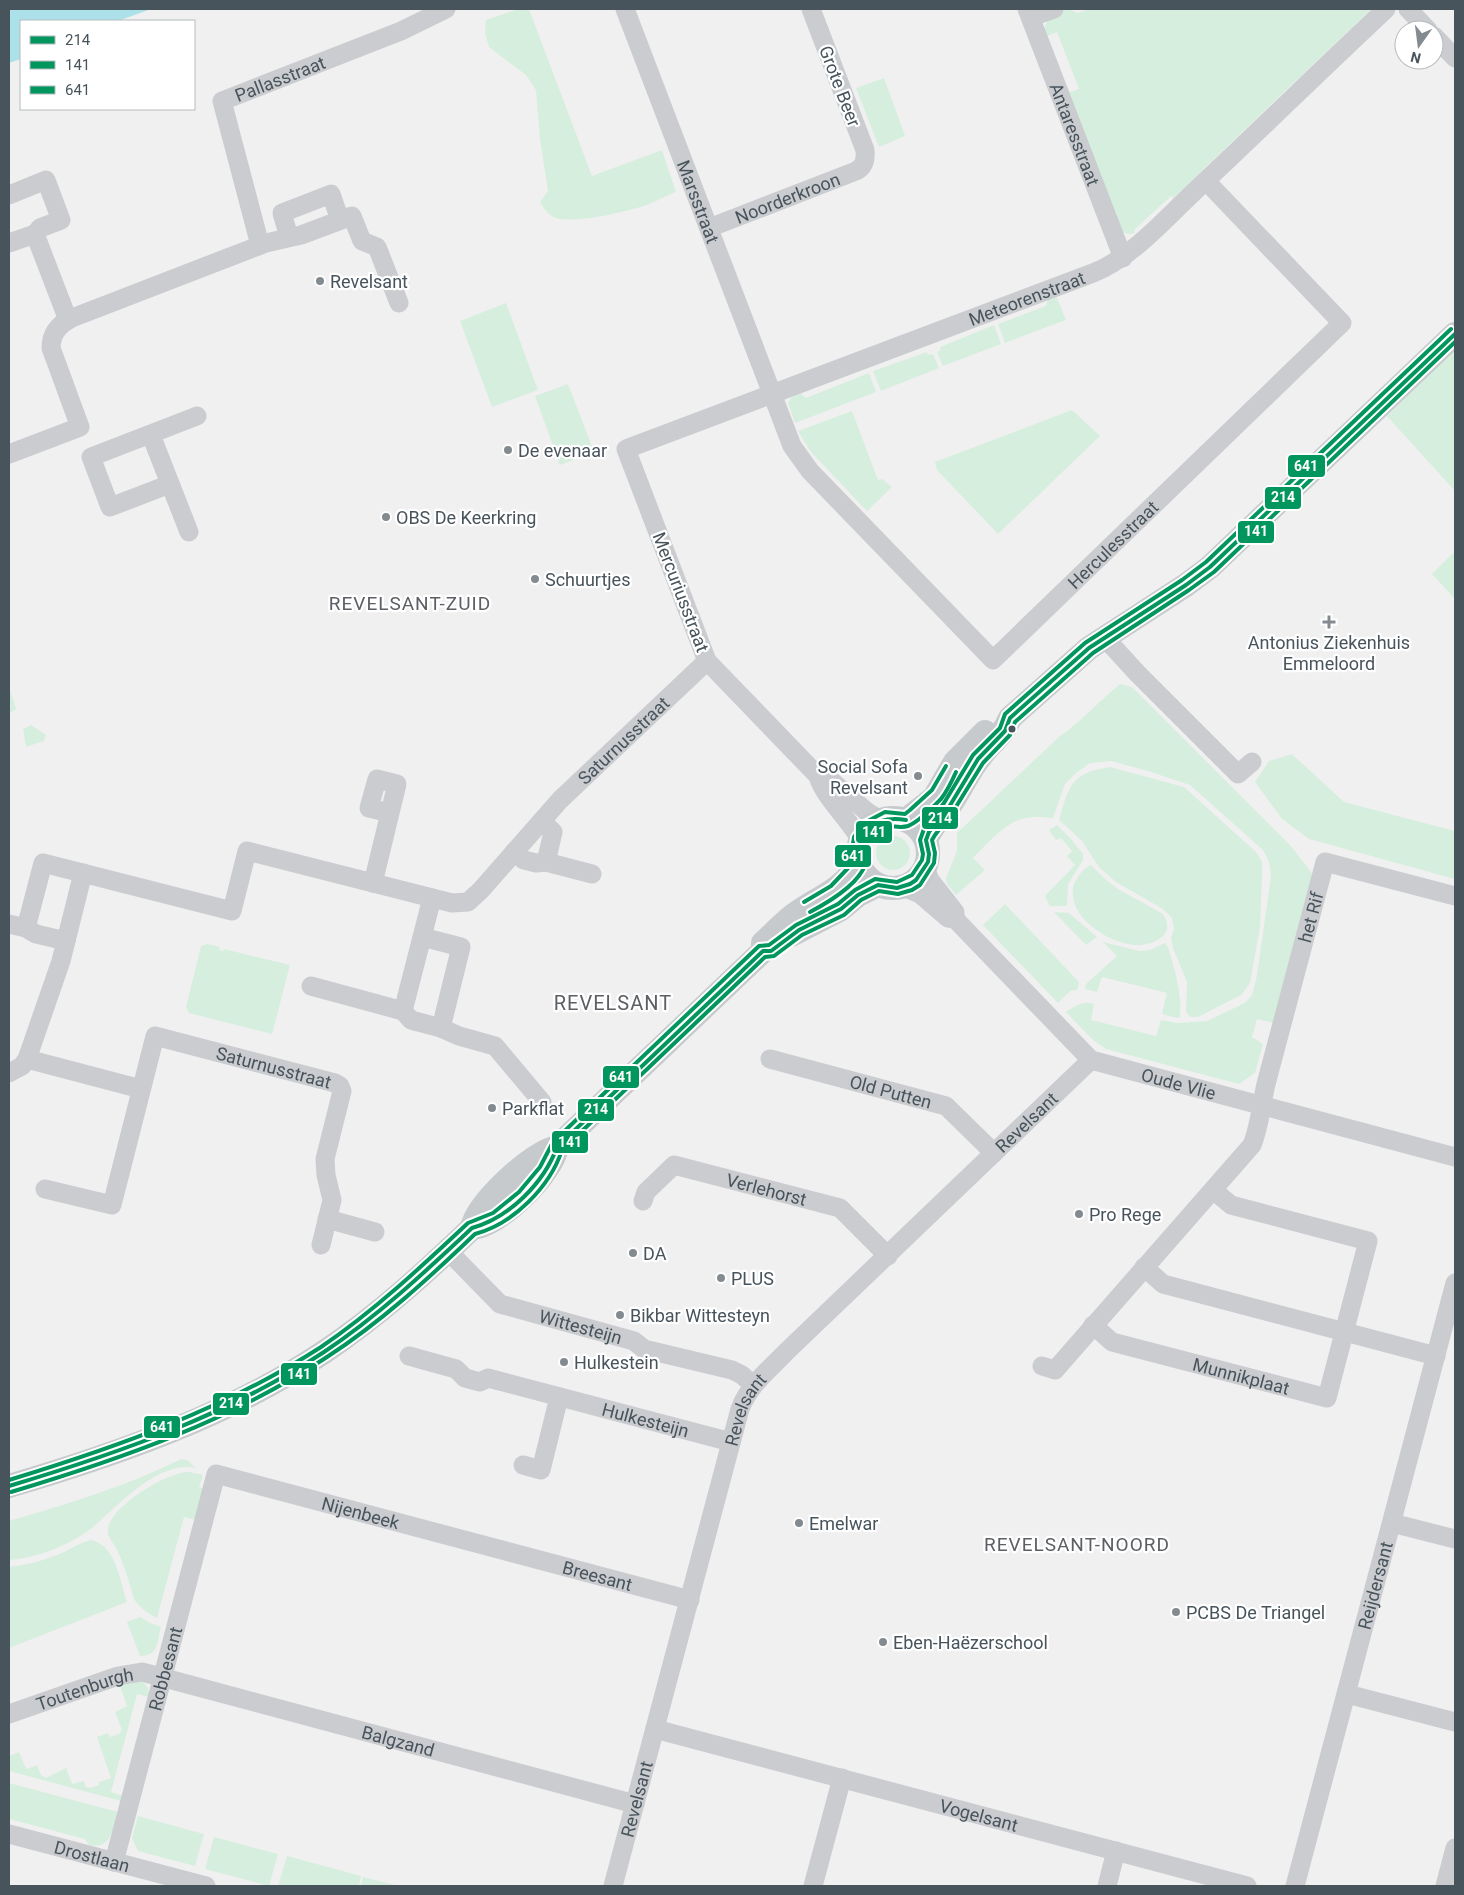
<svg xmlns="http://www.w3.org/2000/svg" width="1464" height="1895" font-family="Roboto,sans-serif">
	<rect width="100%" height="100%" fill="#f1f0f0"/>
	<!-- green -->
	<g fill="#d6eede">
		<path d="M518,9H529L592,176L662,150L676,192C666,196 655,202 644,206C624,212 576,224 556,218C548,215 544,209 540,202L548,191L540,139L536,90L526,75L489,47L485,33L486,20Z"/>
		<path d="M1068,9L1078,13L1088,9H1371L1173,198L1171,196L1134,230L1135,233L1128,234L1122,232L1114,216L1117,215V213H1113L1067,93L1079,89L1057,32L1045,37C1043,17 1052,15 1068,9Z"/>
		<path d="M884,78L905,136L879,147L856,88Z"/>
		<path d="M1056,296L1066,320L1005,343L998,324L1046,306L1048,299Z"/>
		<path d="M506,303L538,390L492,407L460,321Z"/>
		<path d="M994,325L1001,344L943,366L937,352L941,350L940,347Z"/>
		<path d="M1455,349V491L1387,416Z"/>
		<path d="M927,352L928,355L933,354L939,368L881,391L873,371Z"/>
		<path d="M869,373L876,392L795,423L788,403L792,397L800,393L806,398Z"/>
		<path d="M568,384L594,452L560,465L535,396Z"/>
		<path d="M1072,410L1100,436L998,534L937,470L935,462Z"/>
		<path d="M852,411L878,480L882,479L892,487L867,511L811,452L798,431Z"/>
		<path d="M1455,551V599L1432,574Z"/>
		<path d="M1120,684L1132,687L1291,846L1314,876L1274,1023L1257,1019L1252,1037L1263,1044L1255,1073L1239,1084L1106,1049L1093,1040L1066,1012C1075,1006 1083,1000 1094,1004L1091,1020L1156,1036L1161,1020L1177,1023L1207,1021L1245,1003L1252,995L1257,975L1271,876L1269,862L1263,850L1190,785L1148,771L1111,761L1090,763L1076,773L1065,784L1053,818C1042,817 1032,816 1022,819C1005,823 985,846 973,858L985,870L956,895L947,884L946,878L957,851V833L1060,736C1082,721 1099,701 1120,684Z"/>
		<path d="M9,686L16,709L9,714Z"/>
		<path d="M31,725L46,735L44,741L26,747L23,729Z"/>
		<path d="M1292,754L1344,802L1455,831V879L1309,839L1282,819L1255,782L1269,761Z"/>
		<path d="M1110,767L1184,787L1256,852L1262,862V879L1260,927L1250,983L1241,995L1198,1017H1191L1186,1012L1187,982L1173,948L1171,938L1174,929L1172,918L1163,909L1116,882L1099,867L1082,841L1059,820C1069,785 1071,773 1110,767Z"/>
		<path d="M1057,825L1071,839L1083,854V860L1068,884L1067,906H1050L1045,896L1075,865L1067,856L1072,851L1061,838L1056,840L1049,830Z"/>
		<circle cx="893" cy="853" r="17"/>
		<path d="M1091,865L1105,879L1118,889L1163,914C1176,933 1157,944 1139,945C1112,946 1068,918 1073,888C1075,879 1083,868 1091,865Z"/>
		<path d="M1005,904L1079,982L1077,990L1070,991L1058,1003L983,925Z"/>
		<path d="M1054,912L1069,913L1097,937L1086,945Z"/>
		<path d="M1103,942L1139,951L1150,950L1165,943L1168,947C1175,971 1182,992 1180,1017L1177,1018L1162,1014L1167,993L1102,977L1097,992L1085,989L1086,984L1117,956Z"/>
		<path d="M207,944L220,947L219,950L224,951V949L290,965L272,1034L189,1013L186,1007L201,946Z"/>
		<path d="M181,1459L187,1460L196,1468C158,1460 119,1505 93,1527C71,1545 37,1558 9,1560V1521C67,1504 127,1486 181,1459Z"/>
		<path d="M189,1472L203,1475L199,1487L204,1489L196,1520L184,1517L157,1618C148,1614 139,1607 134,1599C129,1582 124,1564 116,1548C113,1542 107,1537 108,1530C108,1508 168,1471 189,1472Z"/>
		<path d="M91,1540C116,1545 120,1581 127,1602L9,1648V1567C27,1565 45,1560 62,1553C72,1548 80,1543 91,1540Z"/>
		<path d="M140,1617L150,1623L161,1627C157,1642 159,1656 140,1656L127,1622Z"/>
		<path d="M130,1680L143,1682L148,1688L149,1697L137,1694L111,1792L123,1796L121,1801L9,1771V1756L19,1752L26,1769L37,1765L41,1775L46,1778L66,1768L72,1784L84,1781L86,1787L91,1788L99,1785V1782L111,1778L97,1737L108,1733L110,1737L119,1734L122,1730L115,1712L127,1706L119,1683Z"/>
		<path d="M9,1783L118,1812C114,1828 111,1850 89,1845L85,1839L9,1819Z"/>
		<path d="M138,1816L204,1834L195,1866L138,1851L132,1838Z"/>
		<path d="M214,1837L278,1854L269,1886L205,1869Z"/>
		<path d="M287,1856L361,1876L359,1886H278Z"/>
		<path d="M363,1877L399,1886H361Z"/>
	</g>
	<!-- water -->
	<path fill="#ace1ea" d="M9,9H151L118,21H21V59L9,63Z"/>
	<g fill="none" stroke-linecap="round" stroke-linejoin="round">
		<!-- minor -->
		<g stroke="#cacccf" stroke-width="19">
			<path id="s1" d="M625,9L792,446L810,471L993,660L1342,323L1206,181"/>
			<path id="s2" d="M1027,9L1123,258"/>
			<path d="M1408,9L1428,30"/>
			<path d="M1031,17L1054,9"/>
			<path d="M1434,36L1455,58"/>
			<path d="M9,195L46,180L61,220L40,228L35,234L9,243"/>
			<path id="s3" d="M709,228L856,171C864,167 866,160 865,150L811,9"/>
			<path d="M35,234L68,320"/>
			<path d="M289,237L282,213L331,194L340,220"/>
			<path id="s4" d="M260,245L222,101L401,31L446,9"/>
			<path d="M151,435L189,532"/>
			<path d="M9,454L80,427L51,348C51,334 59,324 72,318L266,243L301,235L352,216L362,241L377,247L399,303"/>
			<path d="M170,484L110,507L91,457L197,416"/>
			<path d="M1105,638L1137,673L1238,774L1252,762"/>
			<path d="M824,777L828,778L866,811L880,820"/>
			<path d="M542,821L553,832L546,862"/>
			<path id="s5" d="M860,839C849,819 823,796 818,776L707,661L626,449L1093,273C1132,258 1168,216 1199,187C1262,128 1323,68 1386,9"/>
			<path d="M514,852L524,860L536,863L546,862L592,874"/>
			<path d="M925,868L930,880L955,912V918"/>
			<path d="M373,883L397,784L377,779L369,808L390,813"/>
			<path id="s6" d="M903,887L920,894L948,918L955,919L1091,1060L1455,1157"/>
			<path d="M9,924L26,928L36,934L66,941"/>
			<path id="s7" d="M26,928L43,863L232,911L247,851L452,903L468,902L481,890L560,800L707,661"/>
			<path d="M311,986L403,1011L411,1020L441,1028L461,947L422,937"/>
			<path d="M403,1011L432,898"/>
			<path d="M441,1028L459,1036L495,1046L542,1102"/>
			<path d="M27,1059L141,1089"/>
			<path id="s8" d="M770,1059L946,1106L994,1153"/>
			<path d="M9,1073L22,1066L27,1059L61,961L83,873"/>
			<path id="s9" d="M45,1189L112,1205L155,1036L335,1083L340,1086L342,1091L325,1159L326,1175L332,1200L321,1245"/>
			<path id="s10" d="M643,1201L646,1192L674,1165L840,1208L888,1256"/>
			<path d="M327,1219L375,1232"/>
			<path id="s11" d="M448,1251L500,1304L634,1341L644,1349L732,1370L742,1375L753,1385"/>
			<path d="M1144,1267L1163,1284L1436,1356"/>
			<path id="s12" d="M1093,1325L1112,1342L1116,1343L1327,1398L1368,1241L1231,1205L1213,1190"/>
			<path id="s13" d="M409,1356L456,1369L465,1378L480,1382L488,1378L731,1442"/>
			<path id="s14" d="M1042,1366L1055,1370L1252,1145C1260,1126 1261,1105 1266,1084L1325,862L1455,896"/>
			<path d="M523,1465L541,1470L559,1397"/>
			<path d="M1392,1523L1455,1539"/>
			<path d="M1347,1694L1455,1722"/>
			<path id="s15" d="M9,1714L118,1676L142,1672L635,1804"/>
			<path id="s16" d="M655,1729L1247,1886"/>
			<path id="s17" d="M9,1834L206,1886"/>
			<path id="s18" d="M114,1862L216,1474L690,1600"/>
			<path id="s19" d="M613,1886L740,1409C749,1385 769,1370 786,1352L1091,1060"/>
			<path d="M813,1886L842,1778"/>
			<path d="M1107,1886L1116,1851"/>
			<path id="s20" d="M1295,1886L1455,1283"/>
			<path d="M1445,1886L1455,1848"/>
		</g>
		<!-- major -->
		<g stroke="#c6cacd" stroke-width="24">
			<circle cx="893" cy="853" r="35"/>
			<path d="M906,820L934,798L955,762L985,732"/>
			<path d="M926,840C931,827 940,819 948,808C961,791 968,771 982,755C993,741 1003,735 1010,718L1089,648L1186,585L1210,567L1455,334"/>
			<path d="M791,935L841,909L858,895L878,885"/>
			<path d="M472,1228C500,1226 552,1174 557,1147"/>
			<path d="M9,1486C118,1454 229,1415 324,1352C378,1316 426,1272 472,1228C477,1203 532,1152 557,1147L763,951V943C774,933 784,922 795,914C822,895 840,892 859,863"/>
		</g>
		<defs>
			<g id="bus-1">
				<path d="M859,863C856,831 875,815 906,820"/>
				<path d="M9,1486C119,1453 228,1415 324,1352C378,1316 425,1272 472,1228C509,1218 544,1183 557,1147L763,951H771L799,930L841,909L858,895L878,885L897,888L910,884L916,880L928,862L929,854L926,840L929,832L949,807L978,759L1005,731L1010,718L1089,648L1186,585L1210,567L1455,334"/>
			</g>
			<g id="bus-2">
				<path d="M810,912C827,903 858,885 865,865C868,854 860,844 872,833C885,820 896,830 908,826C919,822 933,807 941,799C947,791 952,781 956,772"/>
				<path d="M11,1492C121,1459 230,1421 327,1357C381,1322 429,1278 475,1234C513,1224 550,1187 562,1150L765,957L774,956L802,935L844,915L861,900L879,891L898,894L912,890L920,885L934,863L935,853L932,840L935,835L954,810L983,763L1010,735L1015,722L1093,653L1189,590L1214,572L1455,342"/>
			</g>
			<g id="bus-3">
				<path d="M804,902L831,886L849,867L853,861L852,850L854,837L864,823L885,812L905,814L910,810L932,790L946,766"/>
				<path d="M9,1480C117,1447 225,1409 321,1347C374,1311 421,1267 468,1223L493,1213L519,1192L540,1167L553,1142L759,946L769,945L796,925L838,904L855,890L875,879L897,882L912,875L922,860L923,854L920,840L924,829L944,803L973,755L1000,728L1005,714L1085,643L1182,580L1206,562L1451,329"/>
			</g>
		</defs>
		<!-- bus-1 casing -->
		<use href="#bus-1" stroke="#fff" stroke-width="8"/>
		<!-- bus-2 casing -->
		<use href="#bus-2" stroke="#fff" stroke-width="8"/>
		<!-- bus-3 casing -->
		<use href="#bus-3" stroke="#fff" stroke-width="8"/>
		<!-- bus-1 -->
		<use href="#bus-1" stroke="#00965e" stroke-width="4"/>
		<!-- bus-2 -->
		<use href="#bus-2" stroke="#00965e" stroke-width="4"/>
		<!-- bus-3 -->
		<use href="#bus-3" stroke="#00965e" stroke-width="4"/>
	</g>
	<!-- markers -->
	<g fill="#838b90" stroke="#fff" stroke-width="2">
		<circle cx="320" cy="281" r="5"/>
		<circle cx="508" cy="450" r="5"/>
		<circle cx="386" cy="517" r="5"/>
		<circle cx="535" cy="579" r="5"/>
		<path d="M1326.5 614.5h5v5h5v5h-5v5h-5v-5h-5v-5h5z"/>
		<circle cx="918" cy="776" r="5"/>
		<circle cx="492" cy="1108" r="5"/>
		<circle cx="1079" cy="1214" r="5"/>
		<circle cx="633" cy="1253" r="5"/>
		<circle cx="721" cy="1278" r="5"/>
		<circle cx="620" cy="1315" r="5"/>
		<circle cx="564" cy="1362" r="5"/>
		<circle cx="799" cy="1523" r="5"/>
		<circle cx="1176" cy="1612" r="5"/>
		<circle cx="883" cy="1642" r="5"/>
	</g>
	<circle fill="#48545c" stroke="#fff" stroke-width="2" cx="1012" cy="729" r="4.5"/>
	<g text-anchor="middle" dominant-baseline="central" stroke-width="4.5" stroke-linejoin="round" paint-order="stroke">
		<!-- street labels -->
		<g font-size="18" fill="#48545c" stroke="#fff">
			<text stroke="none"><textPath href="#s4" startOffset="211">Pallasstraat</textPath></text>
			<text transform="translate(840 86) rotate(69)">Grote Beer</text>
			<text stroke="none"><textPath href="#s2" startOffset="134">Antaresstraat</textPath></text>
			<text stroke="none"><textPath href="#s3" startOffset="84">Noorderkroon</textPath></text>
			<text stroke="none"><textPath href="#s1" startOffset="206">Marsstraat</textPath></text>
			<text stroke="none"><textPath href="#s5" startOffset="891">Meteorenstraat</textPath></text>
			<text stroke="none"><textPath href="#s1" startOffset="928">Herculesstraat</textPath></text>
			<text transform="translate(681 592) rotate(69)">Mercuriusstraat</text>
			<text stroke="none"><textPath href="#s7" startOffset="776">Saturnusstraat</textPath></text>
			<text stroke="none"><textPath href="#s14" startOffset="548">het Rif</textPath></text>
			<text stroke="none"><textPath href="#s9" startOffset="366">Saturnusstraat</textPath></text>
			<text stroke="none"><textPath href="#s6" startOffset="349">Oude Vlie</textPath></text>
			<text stroke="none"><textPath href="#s8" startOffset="125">Old Putten</textPath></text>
			<text stroke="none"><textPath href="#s19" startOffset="900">Revelsant</textPath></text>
			<text stroke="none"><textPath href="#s10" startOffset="144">Verlehorst</textPath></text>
			<text stroke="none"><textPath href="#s11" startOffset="158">Wittesteijn</textPath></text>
			<text stroke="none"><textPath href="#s12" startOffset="159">Munnikplaat</textPath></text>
			<text stroke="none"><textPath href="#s19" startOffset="495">Revelsant</textPath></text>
			<text stroke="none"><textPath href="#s13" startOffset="249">Hulkesteijn</textPath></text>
			<text stroke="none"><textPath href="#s18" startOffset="551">Nijenbeek</textPath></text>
			<text stroke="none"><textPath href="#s18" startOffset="796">Breesant</textPath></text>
			<text stroke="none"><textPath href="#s20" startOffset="311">Reijdersant</textPath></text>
			<text stroke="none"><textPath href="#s18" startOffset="200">Robbesant</textPath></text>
			<text stroke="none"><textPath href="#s15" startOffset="80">Toutenburgh</textPath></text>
			<text stroke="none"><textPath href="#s15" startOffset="405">Balgzand</textPath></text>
			<text stroke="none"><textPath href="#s19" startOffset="90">Revelsant</textPath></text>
			<text stroke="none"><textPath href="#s16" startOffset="335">Vogelsant</textPath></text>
			<text stroke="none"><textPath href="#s17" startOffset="86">Drostlaan</textPath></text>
		</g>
		<!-- poi labels -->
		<g font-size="18" fill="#48545c" stroke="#fff" text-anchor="start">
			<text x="330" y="281">Revelsant</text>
			<text x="518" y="450">De evenaar</text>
			<text x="396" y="517">OBS De Keerkring</text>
			<text x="545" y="579">Schuurtjes</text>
			<text x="1329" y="642" text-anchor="middle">Antonius Ziekenhuis<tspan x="1329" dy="21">Emmeloord</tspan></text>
			<text x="908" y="766" text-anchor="end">Social Sofa<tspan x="908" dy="21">Revelsant</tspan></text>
			<text x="502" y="1108">Parkflat</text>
			<text x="1089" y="1214">Pro Rege</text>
			<text x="643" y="1253">DA</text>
			<text x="731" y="1278">PLUS</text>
			<text x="630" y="1315">Bikbar Wittesteyn</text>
			<text x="574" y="1362">Hulkestein</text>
			<text x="809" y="1523">Emelwar</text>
			<text x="1186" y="1612">PCBS De Triangel</text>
			<text x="893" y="1642">Eben-Haëzerschool</text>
		</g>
		<!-- neighbourhood labels -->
		<g font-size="19" letter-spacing="1" fill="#5c6064" stroke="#fff">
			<text x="410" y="603">REVELSANT-ZUID</text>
			<text x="1077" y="1544">REVELSANT-NOORD</text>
		</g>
		<!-- quarter labels -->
		<g font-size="20" letter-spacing="1" fill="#5c6064" stroke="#fff">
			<text x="613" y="1003">REVELSANT</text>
		</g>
	</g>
	<g stroke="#fff" stroke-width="2">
		<rect x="1287" y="454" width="39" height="24" rx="5" fill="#00965e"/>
		<rect x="1264" y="486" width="38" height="24" rx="5" fill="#00965e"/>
		<rect x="1237" y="520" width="38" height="24" rx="5" fill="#00965e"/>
		<rect x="921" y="806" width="38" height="24" rx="5" fill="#00965e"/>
		<rect x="855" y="820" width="38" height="24" rx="5" fill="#00965e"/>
		<rect x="834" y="844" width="38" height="24" rx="5" fill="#00965e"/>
		<rect x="602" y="1065" width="38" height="24" rx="5" fill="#00965e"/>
		<rect x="577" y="1098" width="38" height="24" rx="5" fill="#00965e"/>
		<rect x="551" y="1130" width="38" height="24" rx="5" fill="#00965e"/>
		<rect x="280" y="1362" width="38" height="24" rx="5" fill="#00965e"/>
		<rect x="212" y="1392" width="38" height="24" rx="5" fill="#00965e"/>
		<rect x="143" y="1415" width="38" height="24" rx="5" fill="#00965e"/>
	</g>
	<g font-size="14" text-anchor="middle" font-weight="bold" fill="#fff">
		<text x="1306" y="471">641</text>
		<text x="1283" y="502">214</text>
		<text x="1256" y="536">141</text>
		<text x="940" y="823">214</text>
		<text x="874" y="837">141</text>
		<text x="853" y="861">641</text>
		<text x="621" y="1082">641</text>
		<text x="596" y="1114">214</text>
		<text x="570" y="1147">141</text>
		<text x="299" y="1379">141</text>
		<text x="231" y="1408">214</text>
		<text x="162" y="1432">641</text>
	</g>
	<!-- border -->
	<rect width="1464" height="1895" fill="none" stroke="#48545c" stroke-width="20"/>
	<!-- legend -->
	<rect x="20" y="20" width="175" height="90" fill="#ffffff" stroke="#b6bbbe"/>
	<rect x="30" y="36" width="25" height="8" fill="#00965e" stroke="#b6bbbe"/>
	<text x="65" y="45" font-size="15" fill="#48545c">214</text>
	<rect x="30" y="61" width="25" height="8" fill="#00965e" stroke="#b6bbbe"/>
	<text x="65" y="70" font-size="15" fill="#48545c">141</text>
	<rect x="30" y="86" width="25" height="8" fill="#00965e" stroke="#b6bbbe"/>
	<text x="65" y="95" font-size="15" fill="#48545c">641</text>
	<!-- north arrow -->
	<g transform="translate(1419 45) rotate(194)"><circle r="24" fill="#ffffff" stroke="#b6bbbe"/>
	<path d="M0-4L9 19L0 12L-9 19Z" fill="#838b90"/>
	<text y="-8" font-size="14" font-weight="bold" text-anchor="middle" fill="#48545c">N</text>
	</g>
</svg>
